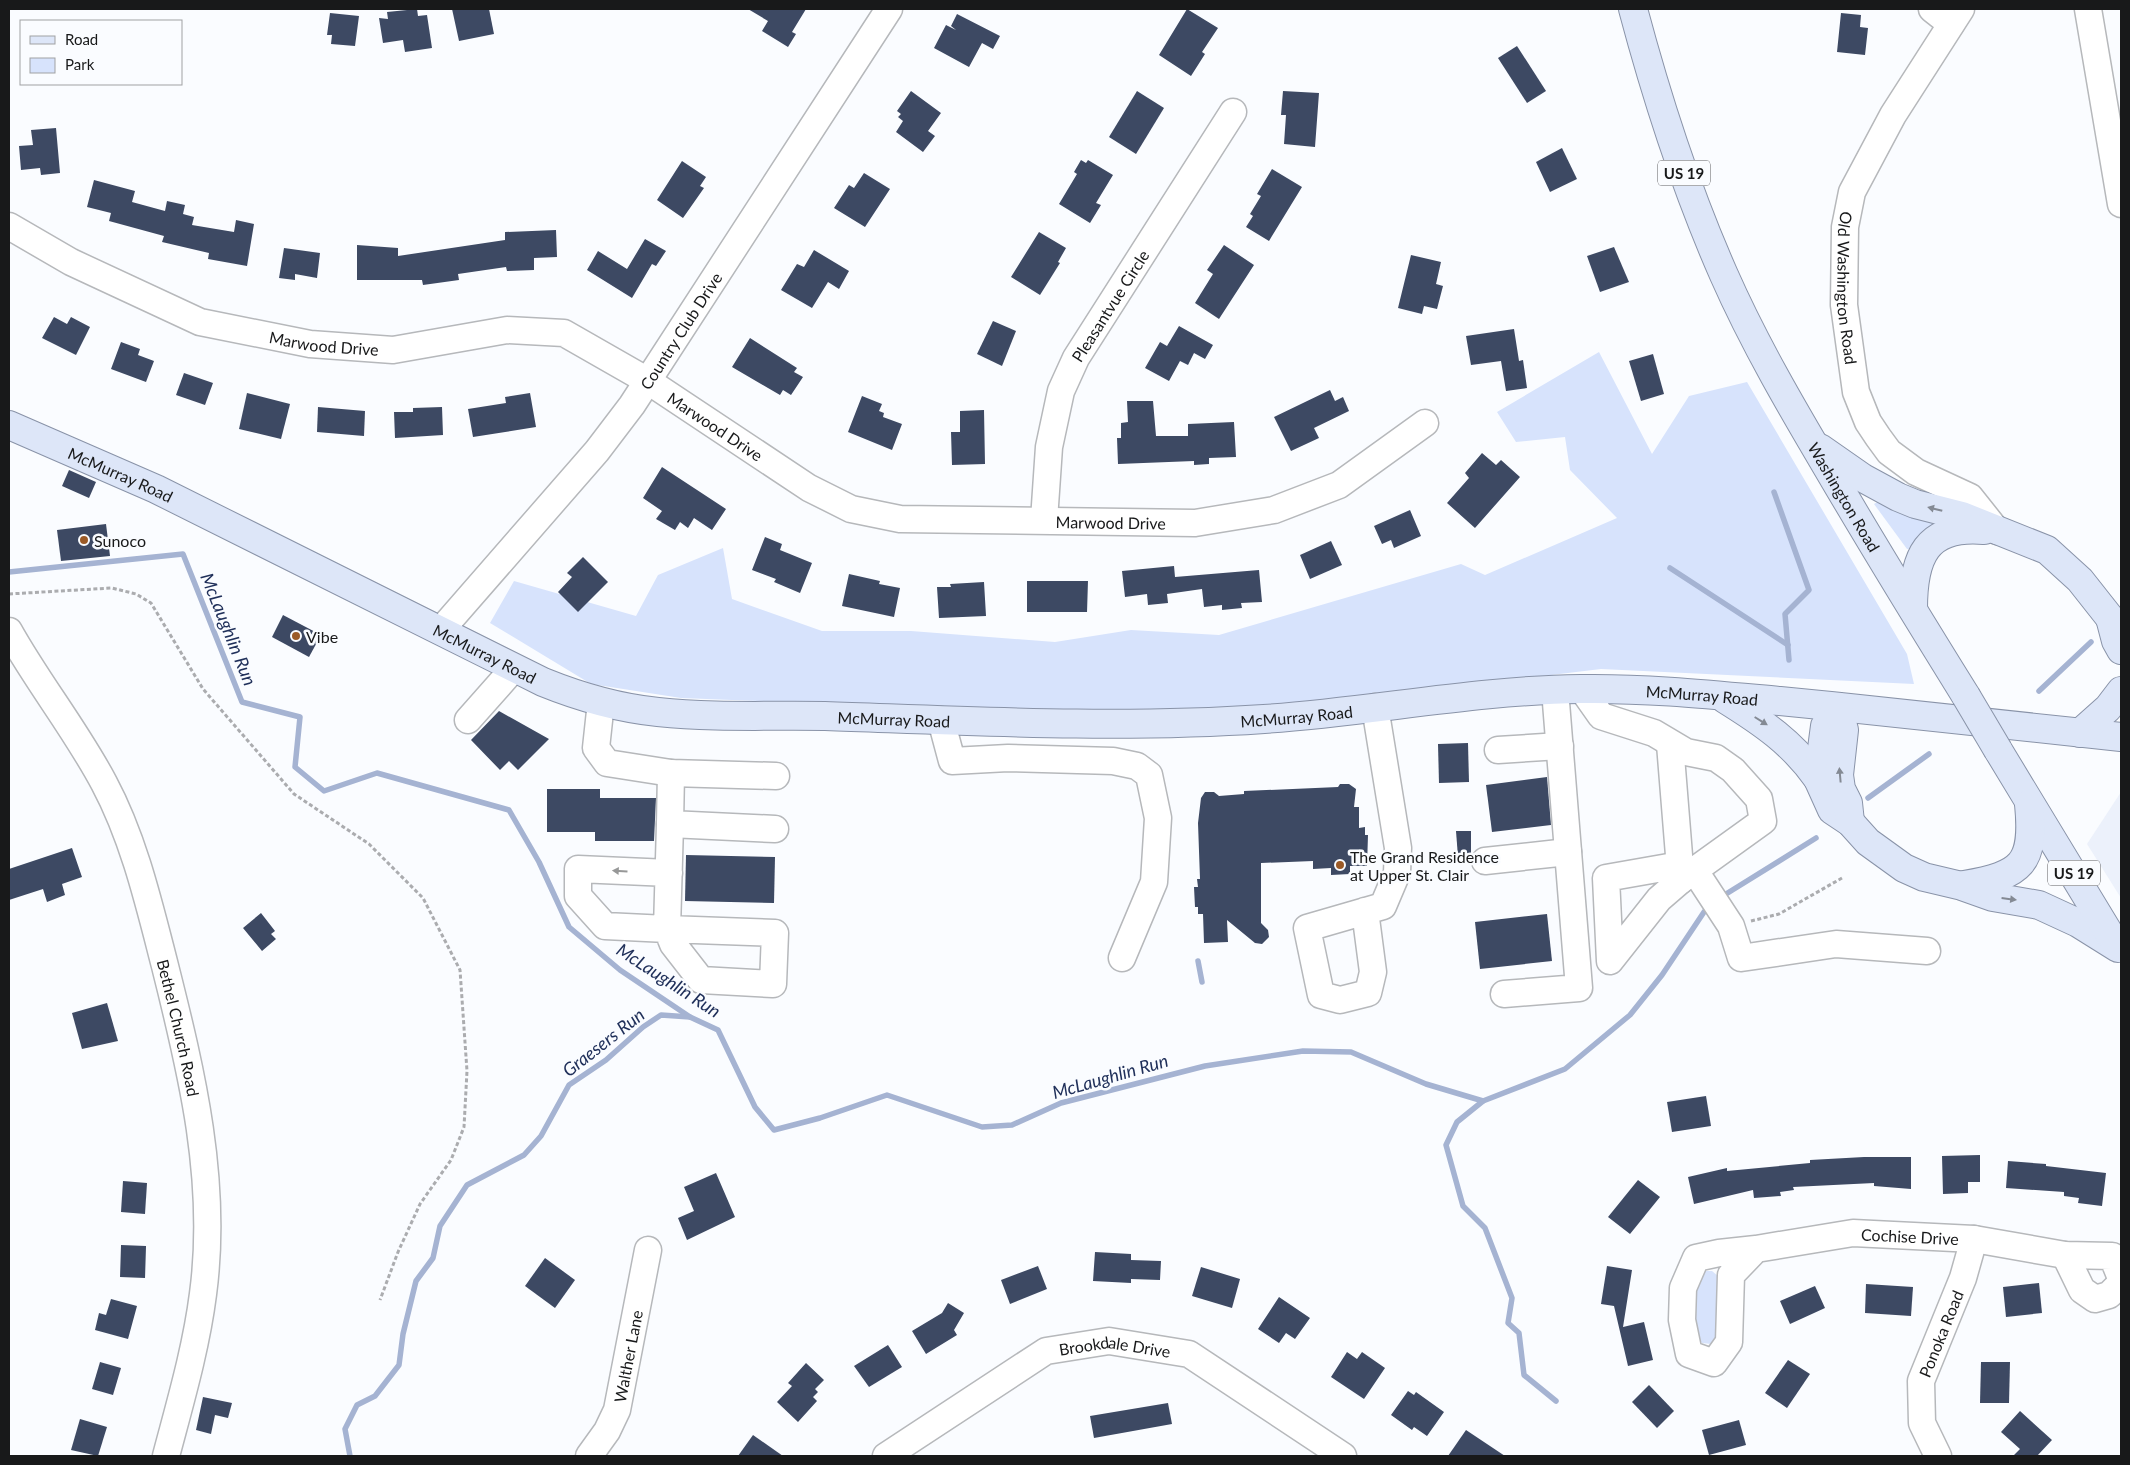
<svg xmlns="http://www.w3.org/2000/svg" width="2130" height="1465" font-family="Lato,sans-serif">
	<rect width="100%" height="100%" fill="#fafcff"/>
	<!-- built -->
	<path fill="#ecf1fb" d="M2121,792V898L2087,844Z"/>
	<!-- green -->
	<g fill="#d7e3fc">
		<path d="M1599,352L1652,454L1689,396L1747,382L1907,654L1914,684L1601,669L1305,705L1074,713L681,698L591,684L490,623L514,581L636,616L658,575L723,548L732,599L822,631H911L1055,642L1131,630L1219,635L1461,564L1485,575L1617,518L1570,470L1565,437L1516,442L1497,412Z"/>
		<path d="M1879,501L1932,522V525L1921,533L1910,549H1907L1874,504Z"/>
		<path d="M1702,1271H1712L1719,1277L1723,1332L1711,1344L1702,1343L1695,1336L1693,1286Z"/>
	</g>
	<g fill="none" stroke-linecap="round" stroke-linejoin="round">
		<!-- stream -->
		<g stroke="#a5b3d2" stroke-width="5.5">
			<path d="M1774,492L1809,590L1785,614L1789,660"/>
			<path d="M1670,568L1788,645"/>
			<path d="M9,572L183,554L242,702L300,717L295,767L324,791L377,773L509,810L539,862L569,927L620,970L690,1017L718,1030L755,1107L774,1130L820,1118L887,1095L982,1127L1012,1125L1061,1103L1205,1066L1303,1051L1351,1052L1426,1084L1483,1101L1565,1069L1630,1015L1662,975L1704,912"/>
			<path d="M2039,691L2091,642"/>
			<path d="M1868,798L1929,754"/>
			<path d="M1726,894L1816,838"/>
			<path d="M1198,961L1202,982"/>
			<path d="M1483,1101L1457,1122L1446,1145L1463,1206L1485,1228L1512,1298L1508,1323L1519,1333L1524,1375L1556,1401"/>
			<path d="M350,1456L345,1429L357,1405L375,1396L399,1365L403,1334L416,1281L433,1258L440,1226L467,1185L524,1155L541,1136L569,1085L606,1060L643,1027L661,1015L690,1017"/>
		</g>
	</g>
	<!-- building -->
	<g fill="#3d4963">
		<path d="M417,9L418,16L427,15L432,48L405,52L403,40L383,43L379,18L388,19L387,12Z"/>
		<path d="M452,9H489L494,34L459,41Z"/>
		<path d="M748,9H806L792,32L796,34L788,47L762,31L768,21Z"/>
		<path d="M1187,9L1218,28L1202,52L1205,54L1191,76L1159,55Z"/>
		<path d="M330,13L359,16L355,46L331,44L332,35H327Z"/>
		<path d="M1841,13L1861,15L1860,27L1868,28L1865,55L1837,52Z"/>
		<path d="M957,14L1000,36L993,49L982,43L969,67L934,48L946,25L956,30L951,26Z"/>
		<path d="M1517,46L1546,91L1527,103L1498,58Z"/>
		<path d="M911,91L941,113L928,131L935,136L923,152L896,132L903,121L898,117L901,114L897,111Z"/>
		<path d="M1137,91L1164,108L1136,154L1109,137Z"/>
		<path d="M1283,91L1319,93L1315,147L1284,144L1286,115H1281Z"/>
		<path d="M56,128L60,173L41,175L40,168L21,170L19,146L33,145L31,130Z"/>
		<path d="M1562,148L1577,179L1550,192L1536,162Z"/>
		<path d="M1081,160L1086,163L1088,160L1113,175L1096,203L1101,205L1090,223L1059,204L1077,174L1074,172Z"/>
		<path d="M682,161L706,177L700,186L704,188L683,218L657,200Z"/>
		<path d="M1272,169L1302,187L1269,241L1246,227L1253,216L1250,214L1261,196L1257,194Z"/>
		<path d="M864,173L890,189L865,227L834,208L849,185L854,188Z"/>
		<path d="M94,180L135,191L132,202L165,211L167,201L185,205L183,214L194,217L192,225L234,232L236,220L254,224L247,266L208,259L209,253L162,242L164,236L109,221L111,213L87,207Z"/>
		<path d="M556,230L557,257L534,258V270L507,271L506,267L458,274L459,280L423,285L422,280H357V245L398,248V256L505,240V232Z"/>
		<path d="M1039,232L1066,248L1058,262L1060,263L1040,295L1011,277Z"/>
		<path d="M645,239L666,251L656,266L652,264L632,298L587,270L598,251L627,269Z"/>
		<path d="M1224,245L1254,265L1219,319L1195,303L1213,274L1207,270Z"/>
		<path d="M1614,247L1629,282L1600,292L1587,256Z"/>
		<path d="M284,248L320,253L317,278L295,274V280L279,278Z"/>
		<path d="M814,250L849,271L839,289L828,282L812,308L781,290L797,264L804,267Z"/>
		<path d="M1411,255L1441,262L1436,284L1443,286L1437,309L1424,306L1422,314L1398,308Z"/>
		<path d="M54,317L67,324L71,317L90,327L76,355L42,338Z"/>
		<path d="M993,321L1016,331L1002,366L977,354Z"/>
		<path d="M1179,326L1213,345L1205,359L1194,353L1188,365L1180,361L1169,381L1145,368L1160,342L1167,346Z"/>
		<path d="M1514,329L1519,361L1523,360L1527,388L1506,391L1501,361L1471,365L1466,336Z"/>
		<path d="M750,338L797,368L794,372L803,377L791,395L783,390L780,395L732,367Z"/>
		<path d="M121,342L140,349L138,355L154,361L146,382L111,369Z"/>
		<path d="M1653,354L1664,394L1641,401L1629,361Z"/>
		<path d="M184,373L213,383L205,405L176,395Z"/>
		<path d="M1330,390L1335,401L1343,397L1349,411L1314,428L1319,438L1291,451L1274,417Z"/>
		<path d="M247,393L290,404L281,439L239,429Z"/>
		<path d="M530,393L536,427L473,437L468,409L506,403L505,397Z"/>
		<path d="M862,396L882,404L879,411L884,413L883,417L902,424L892,450L848,432Z"/>
		<path d="M1127,401H1153L1156,436H1188V424L1234,422L1236,457L1209,458V464L1194,465V461L1118,464L1117,438H1121V423L1128,422Z"/>
		<path d="M318,407L365,411L364,436L317,432Z"/>
		<path d="M442,407L443,435L395,438L394,412H413V408Z"/>
		<path d="M984,410L985,464L952,465L951,432H960V411Z"/>
		<path d="M1482,453L1496,465L1501,460L1520,477L1475,528L1447,503L1469,478L1465,473Z"/>
		<path d="M662,467L726,509L712,530L694,518L688,528L680,522L675,530L656,519L662,511L643,498Z"/>
		<path d="M69,470L96,482L89,498L62,486Z"/>
		<path d="M1410,510L1421,536L1394,548L1391,540L1382,544L1374,526Z"/>
		<path d="M106,524L110,556L61,561L57,530Z"/>
		<path d="M765,537L782,544L780,550L812,563L800,593L774,582L776,579L752,570Z"/>
		<path d="M1331,541L1342,565L1310,579L1300,555Z"/>
		<path d="M583,557L608,582L578,612L558,592L572,577L567,573Z"/>
		<path d="M1174,566L1175,577L1259,570L1262,602L1241,603L1242,608L1222,610V605L1204,607L1202,589L1167,594L1168,603L1148,605L1147,594L1125,597L1122,571Z"/>
		<path d="M849,574L880,581L879,584L900,588L894,617L842,606Z"/>
		<path d="M1027,581H1088L1087,612H1027Z"/>
		<path d="M984,582L986,616L939,618L937,587H951L950,584Z"/>
		<path d="M283,615L321,635L309,657L272,637Z"/>
		<path d="M499,711L549,739L518,770L509,761L500,770L471,740Z"/>
		<path d="M1468,743L1469,782L1439,783L1438,744Z"/>
		<path d="M1547,777L1551,825L1492,832L1486,785Z"/>
		<path d="M1340,784H1349L1356,789L1354,807H1359V828L1365,827V835H1368L1367,866H1350V874L1331,875V868L1313,869V861L1261,863V923L1268,930L1269,937L1262,944L1255,943L1227,920L1228,942L1204,943L1203,914H1198V907H1195L1194,887H1198L1197,879H1200L1198,823L1201,798L1205,792H1214L1219,796L1244,794V791L1338,787Z"/>
		<path d="M547,789H600V798H656L654,841H595V832H547Z"/>
		<path d="M1456,831H1471V856L1458,857Z"/>
		<path d="M72,848L82,877L62,884L65,895L47,902L43,889L9,900V869Z"/>
		<path d="M686,855L775,857L774,903L685,901Z"/>
		<path d="M261,913L275,931L271,934L276,939L262,951L243,928Z"/>
		<path d="M1547,914L1552,961L1480,969L1475,922Z"/>
		<path d="M107,1003L118,1041L82,1049L72,1013Z"/>
		<path d="M1706,1096L1711,1126L1672,1132L1667,1102Z"/>
		<path d="M1980,1155V1182H1968V1193L1943,1194L1942,1156Z"/>
		<path d="M1864,1157H1911V1189L1874,1186V1183L1793,1187L1794,1190L1780,1192L1781,1196L1754,1198L1753,1190L1694,1204L1688,1177L1727,1168V1171L1810,1163V1160Z"/>
		<path d="M2008,1161L2046,1164V1166L2106,1173L2102,1206L2078,1203L2079,1198L2064,1196V1192L2006,1188Z"/>
		<path d="M716,1173L735,1217L687,1240L678,1218L694,1211L684,1187Z"/>
		<path d="M1638,1180L1660,1197L1630,1234L1608,1217Z"/>
		<path d="M123,1181L147,1183L145,1214L121,1212Z"/>
		<path d="M121,1245L146,1246L145,1278L120,1277Z"/>
		<path d="M1095,1252L1131,1254V1260L1161,1261L1160,1280L1131,1279V1283L1093,1281Z"/>
		<path d="M545,1258L575,1280L555,1308L525,1286Z"/>
		<path d="M1038,1266L1047,1289L1010,1304L1001,1280Z"/>
		<path d="M1607,1266L1632,1270L1623,1327L1644,1322L1653,1360L1628,1366L1614,1306L1601,1304Z"/>
		<path d="M1201,1267L1240,1279L1232,1308L1192,1296Z"/>
		<path d="M2039,1283L2042,1313L2006,1317L2003,1287Z"/>
		<path d="M1866,1284L1913,1287L1911,1316L1865,1313Z"/>
		<path d="M1815,1286L1825,1308L1790,1324L1780,1301Z"/>
		<path d="M1279,1297L1310,1318L1295,1339L1286,1333L1279,1343L1258,1329Z"/>
		<path d="M111,1299L137,1306L128,1339L95,1330L99,1313L106,1315Z"/>
		<path d="M948,1303L964,1313L954,1330L957,1335L926,1354L912,1331L942,1313Z"/>
		<path d="M888,1345L902,1367L869,1387L854,1366Z"/>
		<path d="M1347,1352L1357,1359L1362,1352L1385,1368L1364,1399L1331,1377Z"/>
		<path d="M1788,1360L1810,1374L1787,1408L1765,1393Z"/>
		<path d="M100,1362L121,1368L113,1395L92,1389Z"/>
		<path d="M1981,1362H2010L2009,1403H1980Z"/>
		<path d="M806,1363L824,1380L815,1389L818,1392L813,1397L817,1401L798,1422L777,1402L792,1386L788,1383Z"/>
		<path d="M1649,1385L1674,1411L1657,1428L1632,1402Z"/>
		<path d="M1408,1391L1414,1395L1416,1392L1444,1412L1427,1436L1414,1427L1412,1430L1391,1415Z"/>
		<path d="M203,1397L232,1403L228,1418L215,1415L211,1434L196,1430Z"/>
		<path d="M1168,1403L1172,1424L1094,1438L1090,1416Z"/>
		<path d="M2020,1411L2052,1440L2037,1456H2013L2020,1449L2001,1432Z"/>
		<path d="M80,1419L107,1427L98,1456L71,1450Z"/>
		<path d="M1739,1420L1746,1445L1709,1455L1702,1430Z"/>
		<path d="M1466,1430L1505,1456H1448Z"/>
		<path d="M753,1435L783,1456H738Z"/>
	</g>
	<g fill="none" stroke-linecap="round" stroke-linejoin="round">
		<defs>
			<g id="minor">
				<path d="M1932,9L1951,24"/>
				<path id="s1" d="M1961,9L1893,115L1852,192L1845,227L1844,305L1856,392L1868,422L1878,437L1889,452L1916,472L1970,497L1997,531"/>
				<path d="M2088,9L2121,204"/>
				<path id="s2" d="M9,226L71,262L200,322L310,344L393,350L507,330L564,333L648,381L809,488L851,509L900,519L1195,523L1274,510L1339,485L1425,423"/>
				<path id="s3" d="M1044,520L1049,447L1061,391L1076,358L1233,112"/>
				<path id="s4" d="M441,630L597,451L632,405L889,9"/>
				<path id="s5" d="M9,631C38,683 76,730 104,783C134,839 149,904 165,966C192,1073 218,1182 203,1294C196,1349 180,1403 166,1456"/>
				<path d="M1582,689L1601,716L1654,733L1686,752L1716,758L1733,770L1759,799L1763,821L1681,880L1659,899L1610,961L1606,878L1680,865"/>
				<path d="M601,702L596,748L607,763L671,773L776,776"/>
				<path d="M468,720L514,668"/>
				<path d="M941,720L952,761L1008,758L1113,761L1137,766L1149,775L1158,818L1154,882L1122,958"/>
				<path d="M1670,744L1681,880"/>
				<path d="M1498,750L1560,746"/>
				<path d="M671,773L670,824L775,829"/>
				<path d="M1485,861L1568,852"/>
				<path d="M1695,871L1731,926L1741,958L1836,944L1927,951"/>
				<path d="M669,873L578,869V896L605,926L667,929L673,944L701,980L773,984L775,933L667,929L670,824"/>
				<path d="M1365,911L1373,972L1368,993L1340,1000L1321,995L1307,928L1383,906L1397,873L1398,848L1375,707"/>
				<path d="M1504,994L1579,988L1555,690"/>
				<path id="s6" d="M1756,1249L1731,1275L1729,1342L1714,1363L1689,1354L1682,1320L1683,1288L1696,1258L1719,1253L1756,1249L1853,1233L1974,1239L2065,1255L2112,1256L2121,1278"/>
				<path d="M2065,1255L2082,1290L2095,1299L2109,1295L2121,1283"/>
				<path id="s7" d="M589,1456L607,1431L617,1410L648,1250"/>
				<path id="s8" d="M886,1456L1046,1351L1109,1341L1189,1354L1343,1456"/>
				<path id="s9" d="M1938,1456L1922,1423L1921,1381L1963,1278L1974,1239"/>
			</g>
			<g id="major">
				<path id="s10" d="M1633,9C1657,99 1686,189 1724,275C1754,343 1792,408 1830,472C1874,547 1920,622 1966,696"/>
				<path id="s11" d="M9,425L156,489L543,682C580,697 618,708 658,712C713,718 770,715 825,716C972,721 1117,729 1264,719C1369,712 1476,690 1581,689C1648,688 1714,695 1780,701C1894,712 2008,725 2121,737"/>
				<path d="M1820,448L1863,478L1898,497L1915,504L1962,516L2047,550L2080,580L2110,618L2121,627"/>
				<path d="M1913,609C1913,557 1926,525 1984,530"/>
				<path d="M2110,618L2116,641L2121,650"/>
				<path d="M1725,699C1762,722 1793,743 1818,779"/>
				<path d="M1838,707L1825,726L1818,779L1832,810L1850,822L1868,842L1904,868L1924,877L1962,886L1993,897L2039,905L2078,923L2118,948"/>
				<path d="M1838,707L1844,730L1839,775L1841,789L1848,803L1850,822"/>
				<path d="M2080,733L2108,708L2121,691"/>
				<path d="M1998,750L2115,943"/>
				<path d="M1964,885C2022,875 2035,864 2029,804"/>
			</g>
		</defs>
		<!-- minor casing -->
		<use href="#minor" stroke="#b6b8bb" stroke-width="29"/>
		<!-- major casing -->
		<use href="#major" stroke="#8993a8" stroke-width="30"/>
		<!-- path -->
		<g stroke="#abacaf" stroke-width="3" stroke-dasharray="4 2.5" stroke-linecap="butt">
			<path d="M9,594L112,588L136,594L151,603L203,689L294,794L369,844L423,898L460,970L467,1071L464,1127L451,1160L420,1204L398,1252L380,1300"/>
			<path d="M1751,921L1779,914L1842,878"/>
		</g>
		<!-- minor -->
		<use href="#minor" stroke="#fff" stroke-width="26"/>
		<!-- major -->
		<use href="#major" stroke="#dde6f8" stroke-width="28"/>
		<defs>
			<path id="major-bridge" d="M1966,696L1998,750"/>
		</defs>
		<!-- major-bridge casing -->
		<use href="#major-bridge" stroke="#8993a8" stroke-width="30" stroke-linecap="butt"/>
		<!-- major-bridge -->
		<use href="#major-bridge" stroke="#dde6f8" stroke-width="28"/>
	</g>
	<!-- one-way arrows -->
	<defs><path id="oneway-solid" d="M-6-.8H1V-3.2L6.5 0L1 3.2V.8H-6Z" transform="scale(1.25)"/></defs>
	<g fill="#848a94">
		<use href="#oneway-solid" transform="translate(1935 509) rotate(-166)"/>
		<use href="#oneway-solid" transform="translate(1761 721) rotate(32)"/>
		<use href="#oneway-solid" transform="translate(1840 775) rotate(-95)"/>
		<use href="#oneway-solid" transform="translate(2009 899) rotate(7)"/>
	</g>
	<use fill="#979898" href="#oneway-solid" transform="translate(620 871) rotate(-177)"/>
	<!-- markers -->
	<g fill="#9b5a26" stroke="#fafcff" stroke-width="2">
		<circle cx="84" cy="540" r="5"/>
		<circle cx="296" cy="636" r="5"/>
		<circle cx="1340" cy="865" r="5"/>
	</g>
	<g text-anchor="middle" dominant-baseline="central" stroke-width="5" stroke-linejoin="round" paint-order="stroke">
		<!-- shield labels -->
		<g fill="#fafcff" stroke="#5c5d5f" stroke-width="1">
			<rect x="1658" y="160.5" width="52" height="25" rx="4"/>
			<rect x="2048" y="860.5" width="52" height="25" rx="4"/>
		</g>
		<g font-size="15" font-weight="bold" fill="#18191a">
			<text x="1684" y="173">US 19</text>
			<text x="2074" y="873">US 19</text>
		</g>
		<!-- street labels -->
		<g font-size="16" fill="#18191a" stroke="#fafcff">
			<text stroke="none"><textPath href="#s1" startOffset="310">Old Washington Road</textPath></text>
			<text stroke="none"><textPath href="#s3" startOffset="229">Pleasantvue Circle</textPath></text>
			<text stroke="none"><textPath href="#s4" startOffset="384">Country Club Drive</textPath></text>
			<text stroke="none"><textPath href="#s2" startOffset="340">Marwood Drive</textPath></text>
			<text stroke="none"><textPath href="#s2" startOffset="760">Marwood Drive</textPath></text>
			<text stroke="none"><textPath href="#s11" startOffset="122">McMurray Road</textPath></text>
			<text stroke="none"><textPath href="#s10" startOffset="534">Washington Road</textPath></text>
			<text stroke="none"><textPath href="#s2" startOffset="1180">Marwood Drive</textPath></text>
			<text stroke="none"><textPath href="#s11" startOffset="528">McMurray Road</textPath></text>
			<text stroke="none"><textPath href="#s11" startOffset="1758">McMurray Road</textPath></text>
			<text stroke="none"><textPath href="#s11" startOffset="1351">McMurray Road</textPath></text>
			<text stroke="none"><textPath href="#s11" startOffset="948">McMurray Road</textPath></text>
			<text stroke="none"><textPath href="#s5" startOffset="436">Bethel Church Road</textPath></text>
			<text stroke="none"><textPath href="#s6" startOffset="471">Cochise Drive</textPath></text>
			<text stroke="none"><textPath href="#s9" startOffset="130">Ponoka Road</textPath></text>
			<text stroke="none"><textPath href="#s8" startOffset="261">Brookdale Drive</textPath></text>
			<text stroke="none"><textPath href="#s7" startOffset="109">Walther Lane</textPath></text>
		</g>
		<!-- poi labels -->
		<g font-size="16" fill="#18191a" stroke="#fafcff" text-anchor="start">
			<text x="94" y="540">Sunoco</text>
			<text x="306" y="636">Vibe</text>
			<text x="1350" y="856">The Grand Residence<tspan x="1350" dy="18">at Upper St. Clair</tspan></text>
		</g>
		<!-- water labels -->
		<g font-size="18" font-style="italic" fill="#20305a" stroke="#fafcff">
			<text transform="translate(229 629) rotate(68)">McLaughlin Run</text>
			<text transform="translate(669 980) rotate(33)">McLaughlin Run</text>
			<text transform="translate(603 1042) rotate(-38)">Graesers Run</text>
			<text transform="translate(1110 1076) rotate(-16)">McLaughlin Run</text>
		</g>
	</g>
	<!-- border -->
	<rect width="2130" height="1465" fill="none" stroke="#18191a" stroke-width="20"/>
	<!-- legend -->
	<rect x="20" y="20" width="162" height="65" fill="#fafcff" stroke="#a0a1a3"/>
	<rect x="30" y="36" width="25" height="8" fill="#dde6f8" stroke="#a0a1a3"/>
	<text x="65" y="45" font-size="15" fill="#18191a">Road</text>
	<rect x="30" y="58" width="25" height="15" fill="#d7e3fc" stroke="#a0a1a3"/>
	<text x="65" y="70" font-size="15" fill="#18191a">Park</text>
</svg>
